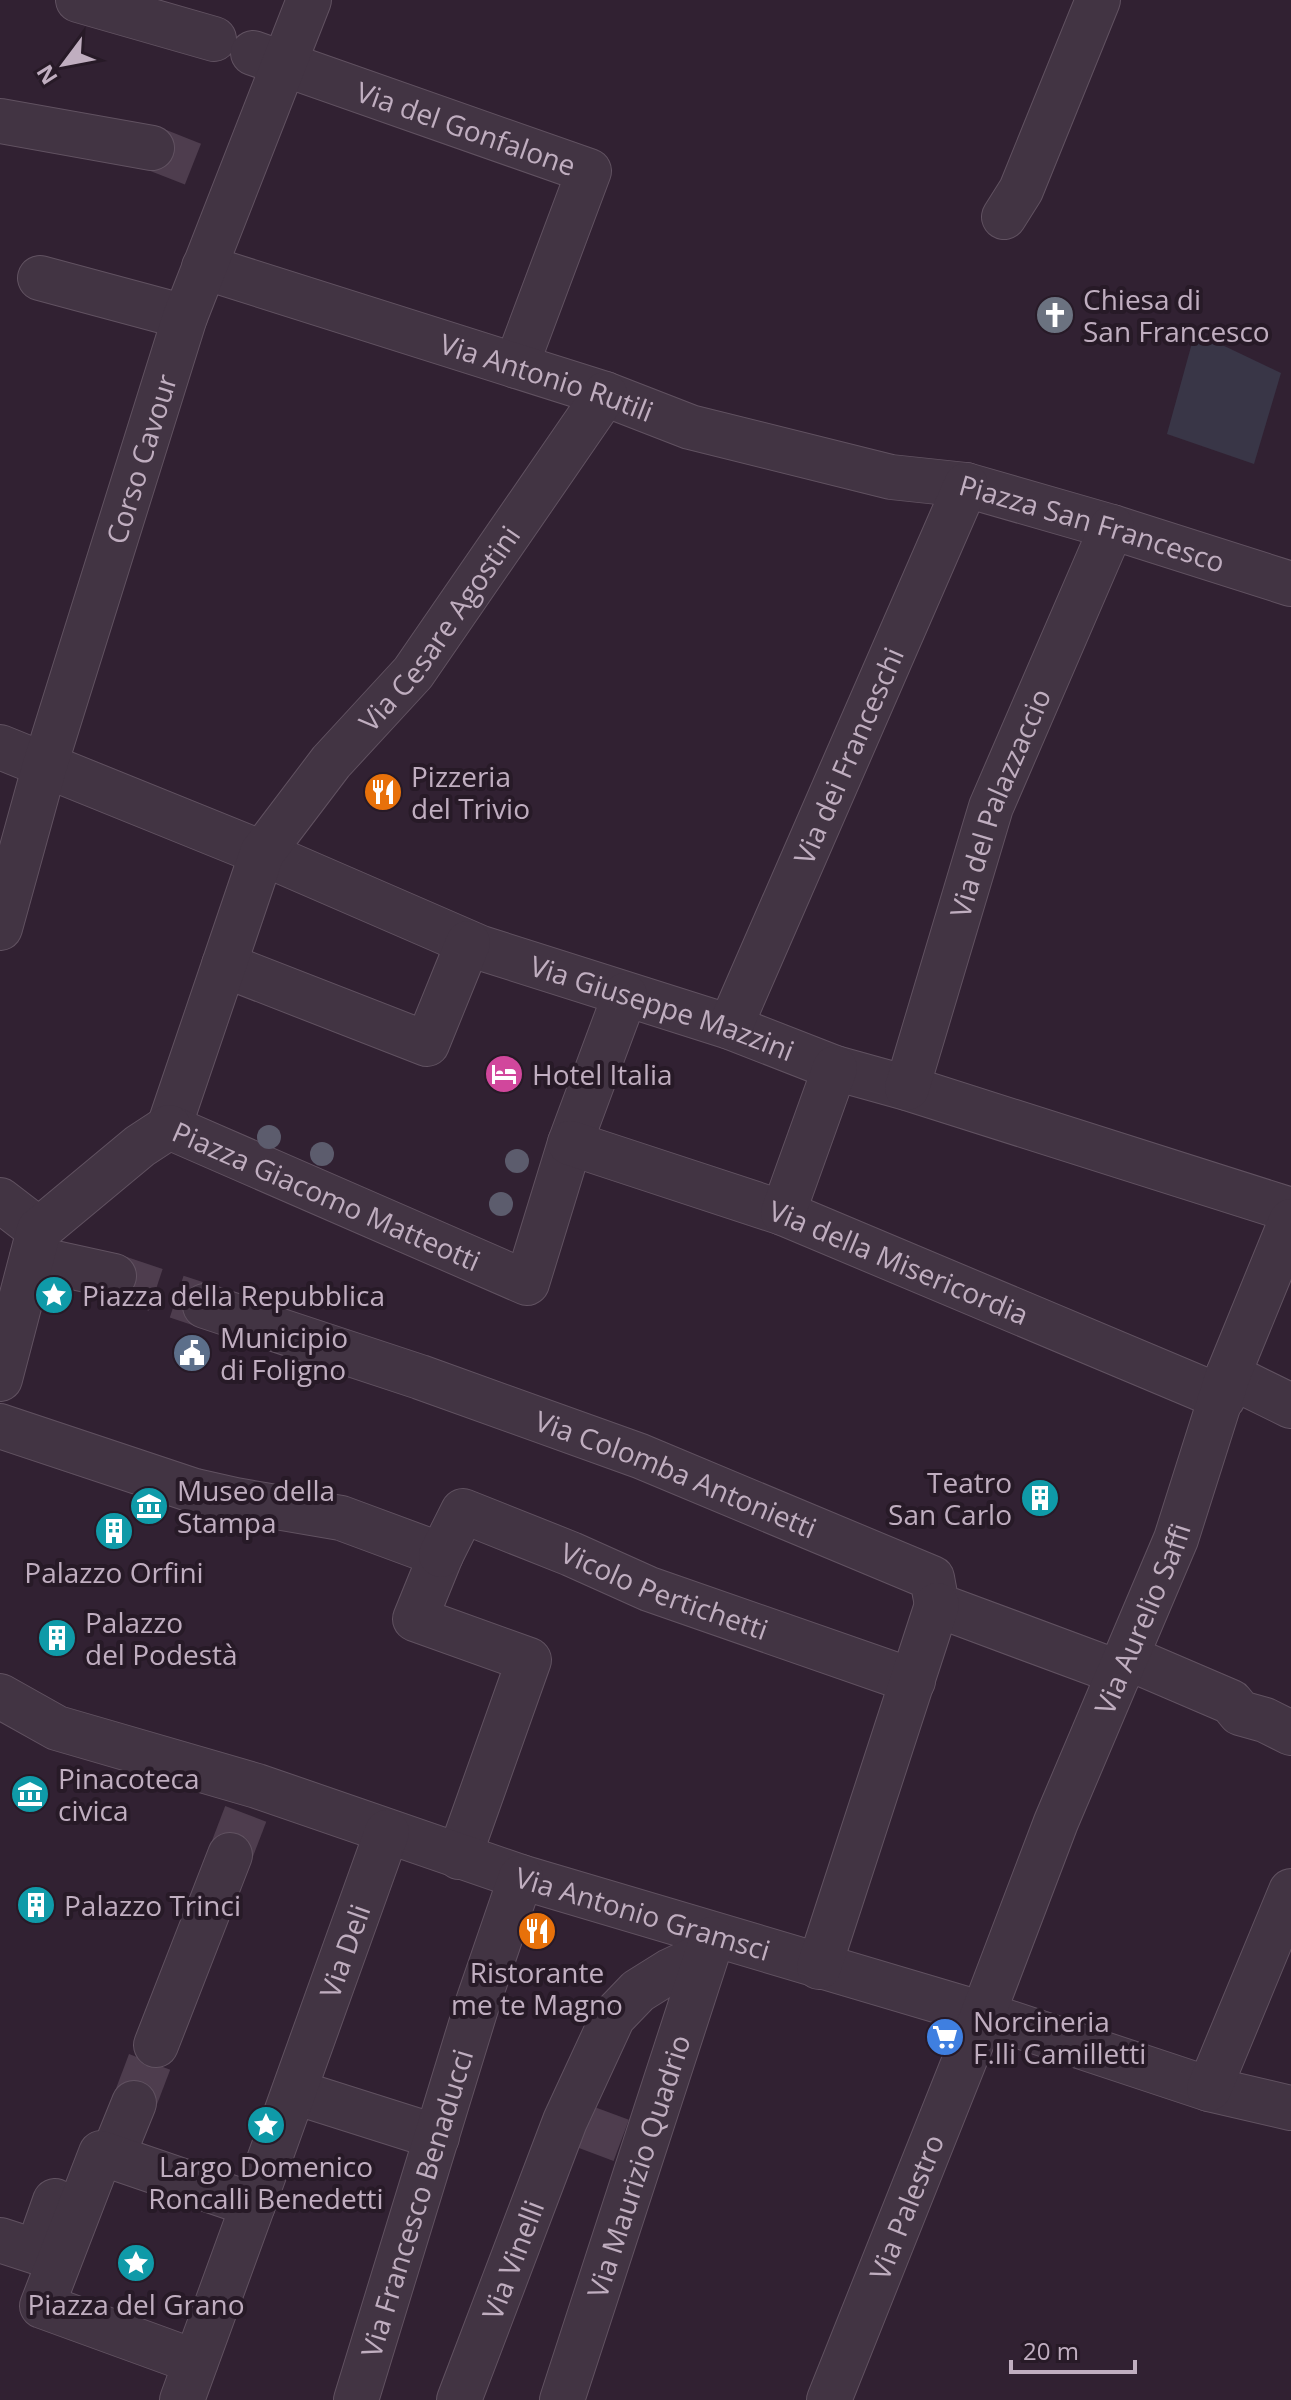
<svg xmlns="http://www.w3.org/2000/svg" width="1291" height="2400" font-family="'Open Sans',sans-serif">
	<rect width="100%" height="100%" fill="#312132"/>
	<!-- green -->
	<path fill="#393647" d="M1195,332L1281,373L1254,464L1167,434Z"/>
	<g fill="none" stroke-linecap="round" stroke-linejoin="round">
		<!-- minor-tunnel -->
		<g stroke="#4e3d4e" stroke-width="44" stroke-dasharray="44 22" stroke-linecap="butt">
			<path d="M152,148L213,172"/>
			<path d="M114,1276L205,1306"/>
			<path d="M230,1855L253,1795"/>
			<path d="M134,2103L156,2045"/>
			<path d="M580,2125L631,2144"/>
		</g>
		<defs>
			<g id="minor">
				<path d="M78,0L214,39"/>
				<path id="s1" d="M253,53L589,171L516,366"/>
				<path d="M0,121L152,148"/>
				<path d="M1004,217L1021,190L1098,0"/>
				<path id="s2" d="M204,267L605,394L690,427L891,477L966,485L1112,527L1291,584"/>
				<path d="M40,278L185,317"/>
				<path id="s3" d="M0,747L262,853L481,948L730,1027L835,1068L907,1088L1291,1210"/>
				<path id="s4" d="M0,928L45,765L185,317L309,0"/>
				<path d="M224,965L427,1044L468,943"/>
				<path id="s5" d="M730,1027L966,485"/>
				<path id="s6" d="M907,1088L991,807L1112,527"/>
				<path id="s7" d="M169,1127L262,853L331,762L413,673L605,394"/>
				<path id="s8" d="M169,1127L527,1283L570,1143L625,995"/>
				<path id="s9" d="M570,1143L783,1213L1223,1398"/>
				<path d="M0,1200L39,1230"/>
				<path d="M783,1213L835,1068"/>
				<path d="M32,1258L114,1276"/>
				<path id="s10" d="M205,1306L420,1377L640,1456L932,1578L937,1605L1120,1673"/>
				<path d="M1228,1375L1291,1406"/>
				<path d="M0,1379L39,1230L140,1146L169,1127"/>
				<path d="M0,1426L195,1491L235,1500L341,1518L441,1555L415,1619L529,1660L459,1857"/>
				<path id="s11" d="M441,1555L463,1511L571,1554L649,1589L913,1681"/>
				<path d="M1126,1657L1231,1702L1240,1713L1265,1720L1291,1733"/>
				<path id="s12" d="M0,1696L57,1728L257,1786L521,1877L983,2014L1209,2089L1291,2108"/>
				<path d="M819,1967L937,1605"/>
				<path d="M156,2045L230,1855"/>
				<path d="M1209,2089L1291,1891"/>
				<path d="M295,2092L437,2137"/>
				<path d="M119,2140L134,2103"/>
				<path id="s13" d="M253,2205L387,1832"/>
				<path d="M0,2240L37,2252L55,2201"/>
				<path d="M182,2400L253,2205L101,2153L42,2306L196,2362"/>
				<path id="s14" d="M356,2400L476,2008L521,1877"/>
				<path id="s15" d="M459,2400L565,2121L613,2017L638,1991L670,1971L706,1954"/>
				<path id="s16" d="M562,2400L712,1939"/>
				<path id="s17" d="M829,2400L983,2014L1056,1822L1176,1539L1228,1375L1291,1221"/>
			</g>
		</defs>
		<!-- minor casing -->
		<use href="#minor" stroke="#615261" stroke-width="46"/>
		<!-- minor -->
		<use href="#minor" stroke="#423443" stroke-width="44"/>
	</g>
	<!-- trees -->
	<g fill="#5c5c6d">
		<circle cx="269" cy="1137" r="12"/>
		<circle cx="322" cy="1154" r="12"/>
		<circle cx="517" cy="1161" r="12"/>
		<circle cx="501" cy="1204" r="12"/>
	</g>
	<!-- icons -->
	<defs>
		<symbol id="church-disc" viewBox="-11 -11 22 22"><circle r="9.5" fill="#6b7280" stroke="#271a27"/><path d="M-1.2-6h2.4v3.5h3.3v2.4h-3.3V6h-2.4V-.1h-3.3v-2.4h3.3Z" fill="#fff"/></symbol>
		<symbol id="restaurant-disc" viewBox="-11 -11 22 22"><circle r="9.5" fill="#e8710a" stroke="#271a27"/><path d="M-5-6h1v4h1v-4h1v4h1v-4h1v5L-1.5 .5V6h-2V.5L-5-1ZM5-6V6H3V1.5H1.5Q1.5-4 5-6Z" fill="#fff"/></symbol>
		<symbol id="hotel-disc" viewBox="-11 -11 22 22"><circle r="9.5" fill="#d1479c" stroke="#271a27"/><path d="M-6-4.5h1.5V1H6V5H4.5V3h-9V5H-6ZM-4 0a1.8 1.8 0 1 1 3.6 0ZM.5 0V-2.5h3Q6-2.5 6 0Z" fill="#fff"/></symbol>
		<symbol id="sight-disc" viewBox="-11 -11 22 22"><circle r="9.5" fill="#0f9aa8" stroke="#271a27"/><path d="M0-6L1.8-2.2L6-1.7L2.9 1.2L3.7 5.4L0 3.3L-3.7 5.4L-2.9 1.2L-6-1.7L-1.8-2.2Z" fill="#fff"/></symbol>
		<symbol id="civic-disc" viewBox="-11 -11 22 22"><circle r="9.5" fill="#5c6f8a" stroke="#271a27"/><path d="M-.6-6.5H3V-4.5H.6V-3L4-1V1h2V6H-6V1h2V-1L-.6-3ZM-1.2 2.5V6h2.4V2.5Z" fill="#fff"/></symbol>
		<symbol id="building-disc" viewBox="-11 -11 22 22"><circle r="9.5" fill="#0f9aa8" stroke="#271a27"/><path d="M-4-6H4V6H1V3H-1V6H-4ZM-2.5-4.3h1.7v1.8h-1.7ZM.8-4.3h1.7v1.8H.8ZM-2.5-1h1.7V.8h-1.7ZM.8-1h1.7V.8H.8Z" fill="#fff"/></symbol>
		<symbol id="museum-disc" viewBox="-11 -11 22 22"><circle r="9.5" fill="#0f9aa8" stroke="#271a27"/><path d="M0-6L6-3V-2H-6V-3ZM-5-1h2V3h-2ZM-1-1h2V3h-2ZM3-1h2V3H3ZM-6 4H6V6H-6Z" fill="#fff"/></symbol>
		<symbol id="supermarket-disc" viewBox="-11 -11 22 22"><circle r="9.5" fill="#3f7fe0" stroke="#271a27"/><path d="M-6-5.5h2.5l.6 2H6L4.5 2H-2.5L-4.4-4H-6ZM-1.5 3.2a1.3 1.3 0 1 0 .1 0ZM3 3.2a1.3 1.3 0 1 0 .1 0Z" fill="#fff"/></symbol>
	</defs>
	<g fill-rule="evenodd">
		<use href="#church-disc" x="1033" y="293" width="44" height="44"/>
		<use href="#restaurant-disc" x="361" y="770" width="44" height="44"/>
		<use href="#hotel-disc" x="482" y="1052" width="44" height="44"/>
		<use href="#sight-disc" x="32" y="1273" width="44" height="44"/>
		<use href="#civic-disc" x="170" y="1331" width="44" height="44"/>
		<use href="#building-disc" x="1018" y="1476" width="44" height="44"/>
		<use href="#museum-disc" x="127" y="1484" width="44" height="44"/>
		<use href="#building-disc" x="92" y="1509" width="44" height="44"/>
		<use href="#building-disc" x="35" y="1616" width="44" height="44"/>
		<use href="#museum-disc" x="8" y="1772" width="44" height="44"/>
		<use href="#building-disc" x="14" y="1883" width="44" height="44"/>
		<use href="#restaurant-disc" x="515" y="1909" width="44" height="44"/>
		<use href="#supermarket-disc" x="923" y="2015" width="44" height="44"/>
		<use href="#sight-disc" x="244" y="2103" width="44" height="44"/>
		<use href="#sight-disc" x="114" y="2241" width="44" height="44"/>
	</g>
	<g text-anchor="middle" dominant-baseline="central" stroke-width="8" stroke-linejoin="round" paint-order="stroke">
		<!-- street labels -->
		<g font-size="28" fill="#c0aec0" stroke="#271a27">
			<text stroke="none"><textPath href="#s1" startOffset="226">Via del Gonfalone</textPath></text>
			<text stroke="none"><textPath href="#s2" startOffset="360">Via Antonio Rutili</textPath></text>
			<text stroke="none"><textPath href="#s4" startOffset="490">Corso Cavour</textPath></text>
			<text stroke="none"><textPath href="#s2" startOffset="926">Piazza San Francesco</textPath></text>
			<text stroke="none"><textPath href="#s7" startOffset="576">Via Cesare Agostini</textPath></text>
			<text stroke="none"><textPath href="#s5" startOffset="296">Via dei Franceschi</textPath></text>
			<text stroke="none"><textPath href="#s6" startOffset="300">Via del Palazzaccio</textPath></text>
			<text stroke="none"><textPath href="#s3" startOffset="712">Via Giuseppe Mazzini</textPath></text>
			<text stroke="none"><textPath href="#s8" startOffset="172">Piazza Giacomo Matteotti</textPath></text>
			<text stroke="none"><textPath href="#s9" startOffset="350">Via della Misericordia</textPath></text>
			<text stroke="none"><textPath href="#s10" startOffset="500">Via Colomba Antonietti</textPath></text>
			<text stroke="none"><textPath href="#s11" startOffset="266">Vicolo Pertichetti</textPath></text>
			<text stroke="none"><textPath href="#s17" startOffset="842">Via Aurelio Saffi</textPath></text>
			<text stroke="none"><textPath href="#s12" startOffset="680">Via Antonio Gramsci</textPath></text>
			<text stroke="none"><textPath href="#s13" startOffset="270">Via Deli</textPath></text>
			<text stroke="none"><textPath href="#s16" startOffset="246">Via Maurizio Quadrio</textPath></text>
			<text stroke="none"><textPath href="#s14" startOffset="206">Via Francesco Benaducci</textPath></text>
			<text stroke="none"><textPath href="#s17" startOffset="208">Via Palestro</textPath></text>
			<text stroke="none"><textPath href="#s15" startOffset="150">Via Vinelli</textPath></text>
		</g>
		<!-- poi labels -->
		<g font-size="28" fill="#c0aec0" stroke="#271a27" text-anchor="start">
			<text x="1083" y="299">Chiesa di<tspan x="1083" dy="32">San Francesco</tspan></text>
			<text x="411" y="776">Pizzeria<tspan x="411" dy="32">del Trivio</tspan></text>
			<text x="532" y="1074">Hotel Italia</text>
			<text x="82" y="1295">Piazza della Repubblica</text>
			<text x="220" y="1337">Municipio<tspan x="220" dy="32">di Foligno</tspan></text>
			<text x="1012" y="1482" text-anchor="end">Teatro<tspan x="1012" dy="32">San Carlo</tspan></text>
			<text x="177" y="1490">Museo della<tspan x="177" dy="32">Stampa</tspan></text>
			<text x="114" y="1572" text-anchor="middle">Palazzo Orfini</text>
			<text x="85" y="1622">Palazzo<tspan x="85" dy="32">del Podestà</tspan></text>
			<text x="58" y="1778">Pinacoteca<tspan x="58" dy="32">civica</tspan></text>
			<text x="64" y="1905">Palazzo Trinci</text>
			<text x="537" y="1972" text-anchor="middle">Ristorante<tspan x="537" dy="32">me te Magno</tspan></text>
			<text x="973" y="2021">Norcineria<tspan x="973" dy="32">F.lli Camilletti</tspan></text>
			<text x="266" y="2166" text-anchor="middle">Largo Domenico<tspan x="266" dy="32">Roncalli Benedetti</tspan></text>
			<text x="136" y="2304" text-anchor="middle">Piazza del Grano</text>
		</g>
	</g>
	<!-- north arrow -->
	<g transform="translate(64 64) rotate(238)" stroke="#271a27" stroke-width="6" paint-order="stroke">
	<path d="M0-6L14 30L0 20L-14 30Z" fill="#c0aec0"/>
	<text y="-12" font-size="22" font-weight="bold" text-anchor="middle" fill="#c0aec0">N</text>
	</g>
	<!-- scale -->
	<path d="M1011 2360v12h124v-12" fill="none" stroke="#c0aec0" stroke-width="4"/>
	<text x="1023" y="2360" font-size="24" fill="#c0aec0" stroke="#271a27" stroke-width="6" paint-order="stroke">20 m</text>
</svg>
